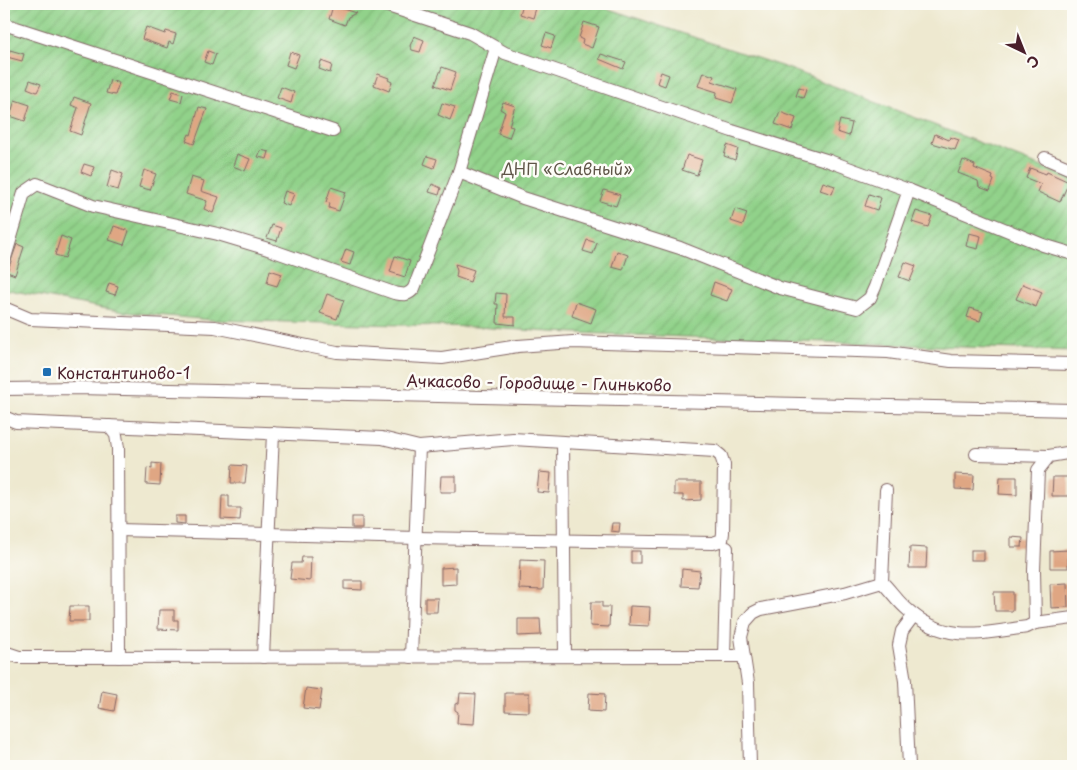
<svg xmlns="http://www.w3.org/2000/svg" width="1077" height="770" font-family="'Playpen Sans',sans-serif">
	<defs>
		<pattern id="garden-furrows" width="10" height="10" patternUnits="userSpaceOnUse" patternTransform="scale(1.25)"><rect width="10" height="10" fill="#91d28a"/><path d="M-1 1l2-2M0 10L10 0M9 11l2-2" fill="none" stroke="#7fb477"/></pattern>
	</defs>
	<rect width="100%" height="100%" fill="#fdfcf7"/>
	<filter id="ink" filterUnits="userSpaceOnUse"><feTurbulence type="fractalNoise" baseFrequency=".02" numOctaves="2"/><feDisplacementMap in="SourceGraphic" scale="10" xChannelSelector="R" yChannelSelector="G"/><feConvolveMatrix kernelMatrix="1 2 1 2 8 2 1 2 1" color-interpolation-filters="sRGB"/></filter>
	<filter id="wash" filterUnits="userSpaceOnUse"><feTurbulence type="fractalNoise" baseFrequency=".0096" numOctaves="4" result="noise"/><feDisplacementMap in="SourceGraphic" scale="20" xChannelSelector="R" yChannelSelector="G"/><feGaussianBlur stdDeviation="1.12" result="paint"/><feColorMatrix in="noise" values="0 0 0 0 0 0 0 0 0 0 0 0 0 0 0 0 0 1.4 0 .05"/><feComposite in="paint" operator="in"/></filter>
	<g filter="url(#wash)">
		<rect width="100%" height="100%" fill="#eee9d0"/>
		<!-- garden -->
		<path fill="url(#garden-furrows)" stroke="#6e785a" d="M4,4H594L790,69L1073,179V351L551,332L477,327L211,320L123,312L4,289Z"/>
		<g id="blocks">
			<!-- building -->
			<g fill="#dfa683">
				<path d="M523,4L537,5L533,18L520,14Z"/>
				<path d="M333,6L356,13L348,17L345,25L329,19Z"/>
				<path d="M584,22L599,27L592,48L582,44L583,40L579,38Z"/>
				<path d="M146,27L165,34L166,31L176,34L173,44L169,42L167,48L142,39Z"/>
				<path d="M546,33L555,36L551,48L542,45Z"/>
				<path d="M414,36L424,40L420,52L412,50L410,46Z"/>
				<path d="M10,50L24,54L22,61L7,57Z"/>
				<path d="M208,51L216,54L212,65L204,62Z"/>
				<path d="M290,52L299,55L294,68L286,65Z"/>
				<path d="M601,54L626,62L623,69L599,59Z"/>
				<path d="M321,61L332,65L330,73L319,69Z"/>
				<path d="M442,67L456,72L450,90L435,85Z"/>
				<path d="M661,72L669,75L665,86L657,83Z"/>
				<path d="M703,72L714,76L712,81L737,89L732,103L716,98L717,92L698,86Z"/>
				<path d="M378,74L389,78L388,80L392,82L389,91L374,85Z"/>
				<path d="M30,80L41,84L37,92L27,88Z"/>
				<path d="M110,80L119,83L115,95L106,93Z"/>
				<path d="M281,87L294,92L291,103L277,98Z"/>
				<path d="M799,88L806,90L803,98L796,96Z"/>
				<path d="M173,91L183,94L181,102L170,99Z"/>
				<path d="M74,97L91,103L81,135L70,131L78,108L71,105Z"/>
				<path d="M15,100L30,105L25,121L10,116Z"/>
				<path d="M503,102L515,106L509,126L513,127L509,138L498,134L505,112L500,109Z"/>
				<path d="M442,103L455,107L450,120L438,115Z"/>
				<path d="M199,107L207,109L194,144L186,141L189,134L191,135Z"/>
				<path d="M780,112L796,118L792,130L775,124Z"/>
				<path d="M840,120L852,123L849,136L837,132Z"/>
				<path d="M935,134L949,140L950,137L959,140L955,150L932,143Z"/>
				<path d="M727,145L738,149L735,160L724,156Z"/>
				<path d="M261,150L269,152L267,159L258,157Z"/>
				<path d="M237,154L250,159L245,171L233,166Z"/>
				<path d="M687,155L702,160L697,175L682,170Z"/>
				<path d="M427,156L437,159L434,168L424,164Z"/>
				<path d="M963,160L975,165L974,168L993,176L992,179L994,180L990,191L979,187L978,181L958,173Z"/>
				<path d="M84,164L94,167L91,176L81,172Z"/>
				<path d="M1030,168L1046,174L1047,172L1069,182L1060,202L1038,192L1041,184L1026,178Z"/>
				<path d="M112,170L123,174L118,190L107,187Z"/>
				<path d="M144,170L156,174L150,190L139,187Z"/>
				<path d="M191,177L204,181L201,191L219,197L213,213L204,209L207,201L186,194Z"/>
				<path d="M823,182L835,186L832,194L820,190Z"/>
				<path d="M432,184L441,188L439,195L429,192Z"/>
				<path d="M331,187L346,192L339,211L329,208L330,203L326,202Z"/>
				<path d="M604,190L620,195L616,206L600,201Z"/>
				<path d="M285,191L294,194L289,206L281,203Z"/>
				<path d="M869,194L881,198L877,210L865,206Z"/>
				<path d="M735,209L747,213L743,225L731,221Z"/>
				<path d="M916,211L932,216L928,227L912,222Z"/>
				<path d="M272,225L281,228L277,241L267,238Z"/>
				<path d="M114,226L129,231L124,245L109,240Z"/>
				<path d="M969,233L981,236L978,249L966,246Z"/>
				<path d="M61,236L71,240L65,258L55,255Z"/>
				<path d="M587,240L597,243L593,254L583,251Z"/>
				<path d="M17,244L24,247L15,275L7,272Z"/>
				<path d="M346,249L354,252L350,265L341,262Z"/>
				<path d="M617,251L628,255L623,270L612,267Z"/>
				<path d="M395,256L410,261L405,277L390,272Z"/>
				<path d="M905,262L916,266L910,281L899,277Z"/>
				<path d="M455,264L474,270L470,282L456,277L457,271Z"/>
				<path d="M270,270L282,274L277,286L267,283Z"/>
				<path d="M714,282L732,289L727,301L710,295Z"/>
				<path d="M109,283L118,286L115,295L106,292Z"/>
				<path d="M1023,284L1042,292L1036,307L1016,299Z"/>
				<path d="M496,293L506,294L505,317H515V325L497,323L498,304H495Z"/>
				<path d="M327,294L344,300L337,319L320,313Z"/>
				<path d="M576,302L596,309L591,323L572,316Z"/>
				<path d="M970,308L983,312L980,321L967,317Z"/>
				<path d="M152,463L161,464L160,485L146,484L147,468L152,469Z"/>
				<path d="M232,465L247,466L245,483H231Z"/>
				<path d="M539,472L551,473L549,493L537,492Z"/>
				<path d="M955,474L974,475L973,490L955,489Z"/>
				<path d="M441,476H456V492H440Z"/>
				<path d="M1000,477H1017V495L999,494Z"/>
				<path d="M1053,477H1069V496H1052Z"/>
				<path d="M674,482H701V500L683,501V495H674Z"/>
				<path d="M222,496H229V508H241L240,520L221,519Z"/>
				<path d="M175,516H185V524L175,523Z"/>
				<rect x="352" y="517" width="10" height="11"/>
				<path d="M612,523H620L619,532L611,531Z"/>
				<path d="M1011,537L1023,538L1022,547H1011Z"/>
				<path d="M910,547L927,548L926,568H909Z"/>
				<rect x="971" y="550" width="13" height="10"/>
				<path d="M1068,550V568H1050V551Z"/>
				<rect x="631" y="551" width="9" height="12"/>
				<path d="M302,557H311L310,581L290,579L292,563H301Z"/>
				<path d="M520,560L544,561L543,590L519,589Z"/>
				<path d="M456,567V584L441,585V568Z"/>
				<path d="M682,569L700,571L698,587L681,586Z"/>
				<path d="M344,581H362V590L344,589Z"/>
				<path d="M1067,583L1068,607L1051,608L1050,584Z"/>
				<path d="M994,592H1013V611H995Z"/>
				<path d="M425,598H438L437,612H425Z"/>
				<path d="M591,602H602V607H610L609,627L590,626Z"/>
				<path d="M70,606H89V621H69Z"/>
				<path d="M630,606L650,607L649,626L629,625Z"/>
				<path d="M159,610H174V620H178V630L158,629Z"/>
				<path d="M518,619H540L541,635L518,636Z"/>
				<path d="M306,688L322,690L319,710L303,708Z"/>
				<path d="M102,691L117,694L114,711L99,708Z"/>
				<path d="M460,693L476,694L474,724L457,723L458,712L455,710V704L459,703Z"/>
				<path d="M505,693H529V712L505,711Z"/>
				<path d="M589,693L605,694L604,712L588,711Z"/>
			</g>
		</g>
	</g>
	<g filter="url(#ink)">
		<use href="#blocks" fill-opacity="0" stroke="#836665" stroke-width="1"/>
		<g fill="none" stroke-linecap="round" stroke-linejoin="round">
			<defs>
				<g id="minor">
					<path d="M382,4L470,33L505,53L732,131L829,161L911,191L1043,245L1073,254"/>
					<path d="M4,24L333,131"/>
					<path d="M1045,158L1073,170"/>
					<path d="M459,172L523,198L680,248L780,288L857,308L870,298L875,287L909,190"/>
					<path d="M4,261L24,193L37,184L93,206L218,234L268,249L394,293C404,295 408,296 414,288L459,172L496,48"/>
					<path d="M4,308L30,319L215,327L337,352L442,358L518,346L573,342L888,352L951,361L1073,364"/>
					<path d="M4,389L78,388L1073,410"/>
					<path d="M4,417L16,422L382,438L419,447L513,439L715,451L721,456L724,465L723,533L722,540L713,543L417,538L118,530"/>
					<path d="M109,426L116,435L118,448L119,657"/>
					<path d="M563,442L565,656"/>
					<path d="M976,454L1049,456"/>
					<path d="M886,490L882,582C891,591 898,602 908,610C946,644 982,633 1027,627L1035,623L1073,618"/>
					<path d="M1035,623L1034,570L1038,470L1049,456L1073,452"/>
					<path d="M4,652L19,657L742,656"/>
					<path d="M724,656L727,548"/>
					<path d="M263,657L273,433"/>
					<path d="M411,657L419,447"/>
					<path d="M750,766L748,683L741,637L745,622L753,613L761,609L845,593L882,582"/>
					<path d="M909,766L905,681L899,645L902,631L914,615"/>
				</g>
			</defs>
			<!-- minor casing -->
			<use href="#minor" stroke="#836665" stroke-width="14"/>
			<!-- minor -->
			<use href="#minor" stroke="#fff" stroke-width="12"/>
		</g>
	</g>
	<!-- markers -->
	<rect fill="#1f6fb2" stroke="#fdfcf7" stroke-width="2" x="42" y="367" width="10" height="10" rx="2.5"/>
	<g text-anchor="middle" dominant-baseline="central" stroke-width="5" stroke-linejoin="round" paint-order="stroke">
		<!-- park labels -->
		<g font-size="16" fill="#5f5548" stroke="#fdfcf7">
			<text x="567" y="168">ДНП «Славный»</text>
		</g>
		<!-- poi labels -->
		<g font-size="16" fill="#4a1f2b" stroke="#fdfcf7" text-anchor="start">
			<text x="57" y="372">Константиново-1</text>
		</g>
		<!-- street labels -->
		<g font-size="16" fill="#4a1f2b" stroke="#fdfcf7">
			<text transform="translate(539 382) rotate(1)">Ачкасово - Городище - Глиньково</text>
		</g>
	</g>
	<!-- margin -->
	<rect width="1077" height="770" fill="none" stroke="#fdfcf7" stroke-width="20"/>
	<!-- north arrow -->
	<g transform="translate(1024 52) rotate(137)" stroke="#fdfcf7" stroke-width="4" paint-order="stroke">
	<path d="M0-4L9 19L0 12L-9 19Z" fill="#4a1f2b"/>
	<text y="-8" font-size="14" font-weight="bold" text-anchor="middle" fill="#4a1f2b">С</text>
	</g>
</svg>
